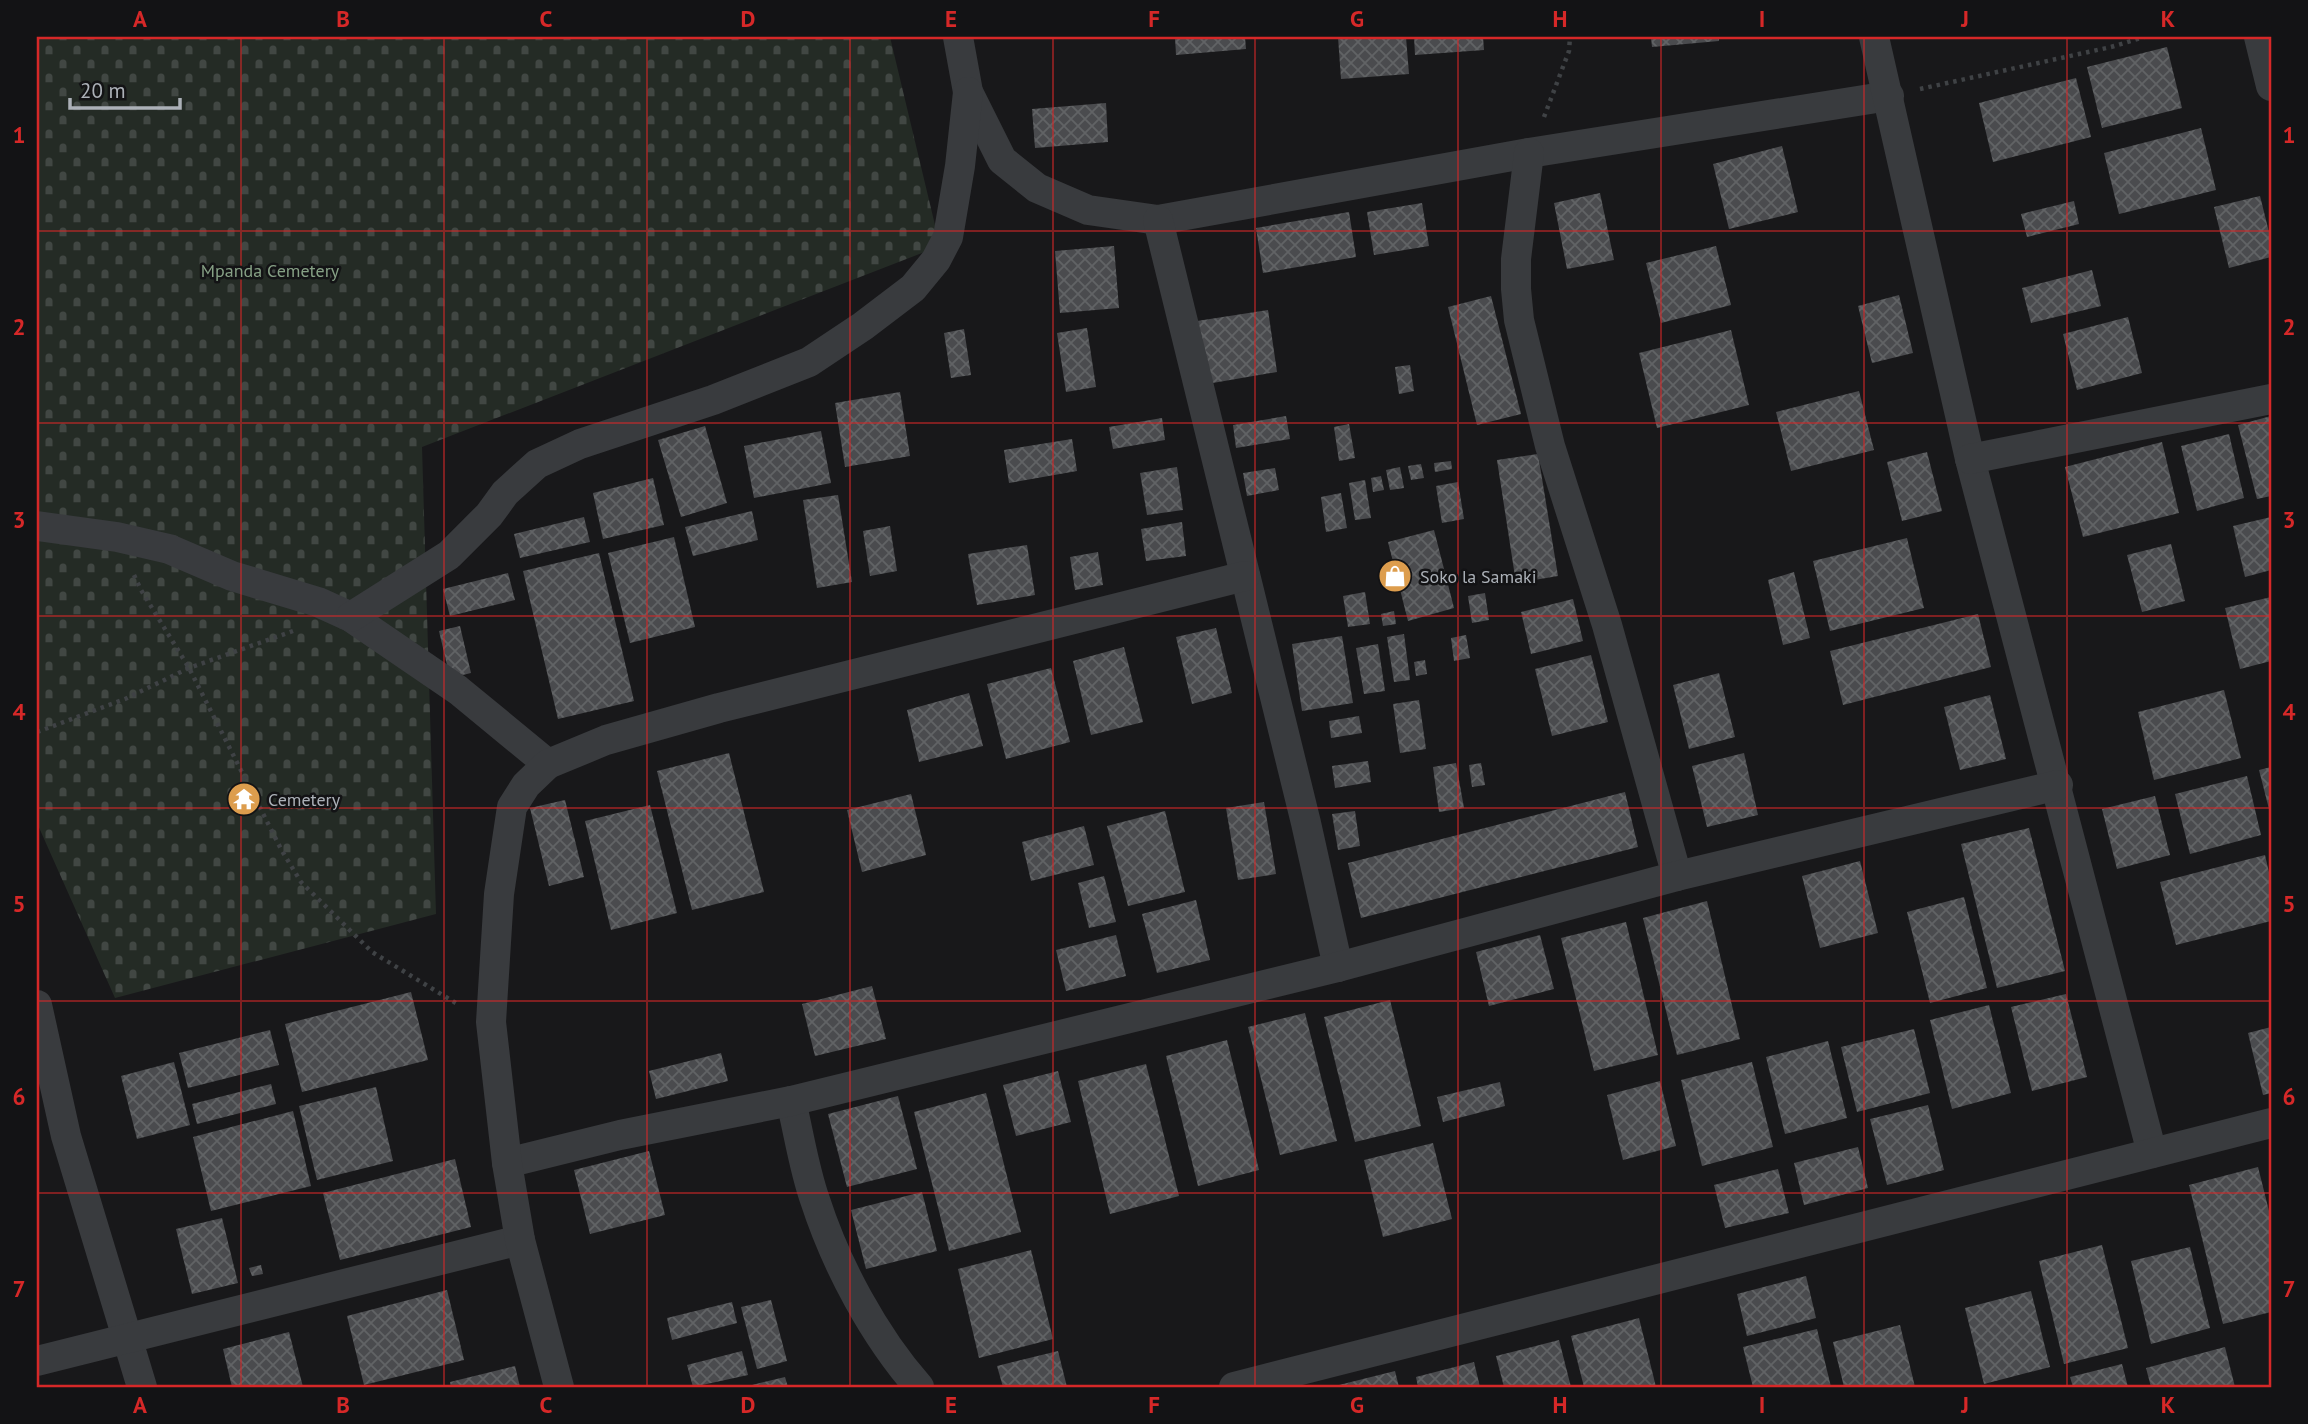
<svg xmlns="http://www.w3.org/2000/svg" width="2308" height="1424" font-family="'PT Sans',sans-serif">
	<defs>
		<pattern id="cemetery-stones" width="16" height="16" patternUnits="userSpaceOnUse" patternTransform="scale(1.75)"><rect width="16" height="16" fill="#242b25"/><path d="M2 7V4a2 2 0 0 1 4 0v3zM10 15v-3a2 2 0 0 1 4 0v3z" fill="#414743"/></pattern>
		<pattern id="building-cross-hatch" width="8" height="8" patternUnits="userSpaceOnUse" patternTransform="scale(1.75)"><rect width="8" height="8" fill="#4a4b4e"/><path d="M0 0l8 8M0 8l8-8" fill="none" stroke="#616365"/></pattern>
	</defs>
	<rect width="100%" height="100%" fill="#18181a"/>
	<!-- cemetery -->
	<path fill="url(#cemetery-stones)" d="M37,37H890L940,246L422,447L436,914L115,998L37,823Z"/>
	<!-- building -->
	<g fill="url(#building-cross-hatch)">
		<path d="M1175,37H1245L1246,49L1176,55Z"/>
		<path d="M1338,37H1406L1409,74L1341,79Z"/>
		<path d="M1414,37H1483L1484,50L1415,55Z"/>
		<path d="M1651,37H1719V41L1652,47Z"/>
		<path d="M2167,47L2182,108L2102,128L2087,67Z"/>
		<path d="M2076,78L2091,137L1993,162L1979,103Z"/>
		<path d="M1106,103L1108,142L1035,148L1032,109Z"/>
		<path d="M2201,128L2216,190L2119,214L2104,153Z"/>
		<path d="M1782,146L1798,212L1729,229L1713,164Z"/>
		<path d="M1600,193L1614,260L1567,269L1554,203Z"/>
		<path d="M2260,196L2271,240V257L2229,268L2214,207Z"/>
		<path d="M2074,201L2079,224L2027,237L2021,214Z"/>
		<path d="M1422,203L1429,246L1374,255L1367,212Z"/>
		<path d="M1349,212L1356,257L1263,273L1256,228Z"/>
		<path d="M1114,246L1119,308L1060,313L1055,251Z"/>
		<path d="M1716,246L1731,305L1661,323L1646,263Z"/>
		<path d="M2092,270L2101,306L2031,323L2022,288Z"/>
		<path d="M1899,295L1913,353L1872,363L1858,306Z"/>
		<path d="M1491,296L1521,414L1477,425L1448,307Z"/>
		<path d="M1268,310L1277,372L1207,384L1197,321Z"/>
		<path d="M2128,317L2142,373L2077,390L2063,334Z"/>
		<path d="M1087,328L1096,387L1066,392L1057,333Z"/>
		<path d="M964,329L971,375L951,378L944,333Z"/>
		<path d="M1731,330L1749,405L1657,428L1639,353Z"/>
		<path d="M1410,365L1414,391L1399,394L1395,367Z"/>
		<path d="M1859,391L1874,450L1791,471L1776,412Z"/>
		<path d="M900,392L910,456L845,467L835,403Z"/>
		<path d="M1286,416L1290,439L1236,448L1233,425Z"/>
		<path d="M2271,416V496L2257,499L2238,425Z"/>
		<path d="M1162,418L1165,440L1113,449L1109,427Z"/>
		<path d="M1349,424L1355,458L1339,461L1334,427Z"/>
		<path d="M705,426L727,503L681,517L658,440Z"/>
		<path d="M821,431L831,483L754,498L744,446Z"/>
		<path d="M2229,434L2244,498L2197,511L2181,446Z"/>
		<path d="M1072,439L1077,471L1009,483L1004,450Z"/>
		<path d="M2162,442L2179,513L2083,537L2065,467Z"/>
		<path d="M1927,452L1942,511L1902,521L1887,462Z"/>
		<path d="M1538,454L1558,576L1516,583L1497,460Z"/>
		<path d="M1451,461L1452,469L1435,472L1434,463Z"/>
		<path d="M1421,464L1424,478L1411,480L1408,466Z"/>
		<path d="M1177,467L1183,510L1147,515L1140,473Z"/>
		<path d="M1400,467L1404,488L1390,490L1386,470Z"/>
		<path d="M1275,468L1279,490L1247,496L1243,473Z"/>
		<path d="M1381,476L1384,490L1373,492L1371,478Z"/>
		<path d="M653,478L664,525L603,539L593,493Z"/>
		<path d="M1365,480L1371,518L1355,520L1349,483Z"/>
		<path d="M1458,482L1464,519L1442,523L1436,486Z"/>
		<path d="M1341,493L1347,528L1326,532L1321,497Z"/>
		<path d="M838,495L852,582L817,588L803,500Z"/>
		<path d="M752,511L758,540L693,556L685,527Z"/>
		<path d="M584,517L590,542L520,558L514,534Z"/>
		<path d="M2271,517V570L2245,577L2233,526Z"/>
		<path d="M1182,522L1186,556L1146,561L1141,529Z"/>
		<path d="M890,526L897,571L870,576L863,531Z"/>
		<path d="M1434,530L1454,608L1408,621L1388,542Z"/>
		<path d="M674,537L695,627L630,643L608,553Z"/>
		<path d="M1907,538L1924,608L1830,631L1813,561Z"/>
		<path d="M2171,544L2185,601L2142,612L2127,555Z"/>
		<path d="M1027,545L1035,595L977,605L968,554Z"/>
		<path d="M1098,552L1103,585L1075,590L1070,557Z"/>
		<path d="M599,553L634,701L558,719L523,571Z"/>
		<path d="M1794,572L1810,638L1783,645L1768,580Z"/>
		<path d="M508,573L515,600L450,616L443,589Z"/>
		<path d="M1365,592L1370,624L1348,627L1343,596Z"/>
		<path d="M1485,593L1489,620L1472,623L1468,596Z"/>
		<path d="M2271,597V661L2240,669L2225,608Z"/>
		<path d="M1573,599L1583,641L1531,654L1521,612Z"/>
		<path d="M1394,611L1396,624L1383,626L1381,614Z"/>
		<path d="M1978,614L1991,667L1843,705L1830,651Z"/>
		<path d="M460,626L471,673L450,678L439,631Z"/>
		<path d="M1216,628L1232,693L1192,704L1176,637Z"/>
		<path d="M1404,634L1410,680L1394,682L1387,637Z"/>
		<path d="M1466,635L1470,658L1454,661L1451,638Z"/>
		<path d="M1342,636L1353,703L1302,711L1292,644Z"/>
		<path d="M1378,644L1385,691L1364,694L1356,648Z"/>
		<path d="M1124,647L1143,722L1091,735L1073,661Z"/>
		<path d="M1591,655L1608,722L1552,736L1535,669Z"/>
		<path d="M1425,660L1427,674L1416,676L1414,662Z"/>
		<path d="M1051,668L1070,742L1006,759L987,684Z"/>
		<path d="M1719,673L1735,737L1689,749L1673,685Z"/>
		<path d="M2224,690L2241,758L2154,780L2138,712Z"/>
		<path d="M969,693L983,746L919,762L907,710Z"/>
		<path d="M1990,695L2006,759L1960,770L1944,707Z"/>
		<path d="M1419,700L1426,749L1400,753L1393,704Z"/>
		<path d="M1359,716L1362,733L1331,738L1329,721Z"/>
		<path d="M729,753L764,892L692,910L657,771Z"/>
		<path d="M1744,753L1758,815L1707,827L1692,766Z"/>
		<path d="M1368,761L1371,782L1335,788L1332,766Z"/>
		<path d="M1456,763L1464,808L1439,812L1433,767Z"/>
		<path d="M1481,763L1485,785L1472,787L1469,765Z"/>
		<path d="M2271,767V813H2270L2259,770Z"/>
		<path d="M2247,776L2261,835L2190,854L2175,794Z"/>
		<path d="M1625,792L1638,847L1361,918L1348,863Z"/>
		<path d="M911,794L926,855L862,872L847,810Z"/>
		<path d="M2155,796L2170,855L2117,869L2102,809Z"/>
		<path d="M565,800L584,877L549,886L530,808Z"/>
		<path d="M1264,802L1276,874L1238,880L1226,808Z"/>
		<path d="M650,805L677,913L611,930L585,821Z"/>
		<path d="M1165,811L1185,892L1128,906L1107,826Z"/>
		<path d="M1355,811L1360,846L1338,850L1332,814Z"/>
		<path d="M1084,826L1094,865L1031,881L1022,842Z"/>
		<path d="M2029,828L2065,971L1997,988L1961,844Z"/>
		<path d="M2265,855L2271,881V921L2176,945L2160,882Z"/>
		<path d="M1860,861L1878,933L1820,948L1802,876Z"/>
		<path d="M1104,876L1116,922L1089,928L1078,883Z"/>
		<path d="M1964,897L1987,988L1930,1003L1907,912Z"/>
		<path d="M1196,900L1210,960L1157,973L1142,914Z"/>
		<path d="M1707,901L1740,1039L1677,1055L1643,918Z"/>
		<path d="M1626,922L1658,1055L1594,1071L1561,938Z"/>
		<path d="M1116,935L1126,976L1066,991L1056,950Z"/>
		<path d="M1540,935L1554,989L1489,1006L1476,952Z"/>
		<path d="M872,986L886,1039L815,1056L802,1004Z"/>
		<path d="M411,992L428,1060L302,1092L285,1024Z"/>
		<path d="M2066,994L2087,1077L2032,1091L2011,1007Z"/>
		<path d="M1390,1000L1421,1126L1355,1142L1324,1017Z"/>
		<path d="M1989,1005L2011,1093L1952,1109L1930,1020Z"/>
		<path d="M1305,1013L1337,1141L1280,1155L1248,1027Z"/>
		<path d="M2271,1027V1093L2263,1095L2248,1033Z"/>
		<path d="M1914,1029L1930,1093L1857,1112L1841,1047Z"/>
		<path d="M270,1030L279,1065L188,1088L179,1053Z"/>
		<path d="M1227,1040L1259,1170L1198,1186L1166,1056Z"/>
		<path d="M1828,1041L1847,1118L1785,1134L1766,1057Z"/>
		<path d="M721,1053L728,1081L656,1099L649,1071Z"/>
		<path d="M174,1062L190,1125L137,1139L121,1076Z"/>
		<path d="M1752,1062L1773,1147L1702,1166L1681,1080Z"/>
		<path d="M1146,1064L1179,1196L1110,1214L1078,1081Z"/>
		<path d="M1058,1071L1071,1122L1016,1136L1003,1085Z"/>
		<path d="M1660,1081L1676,1146L1623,1160L1607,1095Z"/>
		<path d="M1500,1082L1505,1106L1443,1122L1437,1097Z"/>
		<path d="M271,1084L276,1104L197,1124L192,1104Z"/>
		<path d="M376,1087L393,1161L317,1180L299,1106Z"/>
		<path d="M986,1093L1021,1232L949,1251L914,1112Z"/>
		<path d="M898,1096L917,1169L847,1187L828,1114Z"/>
		<path d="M1928,1105L1944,1170L1887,1185L1870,1119Z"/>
		<path d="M293,1111L311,1186L211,1211L193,1137Z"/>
		<path d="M1433,1143L1452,1219L1383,1237L1364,1160Z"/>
		<path d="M1858,1147L1868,1188L1804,1205L1794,1163Z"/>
		<path d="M649,1151L665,1215L590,1234L574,1170Z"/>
		<path d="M455,1159L471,1227L340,1260L323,1193Z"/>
		<path d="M2258,1167L2271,1219V1312L2223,1324L2189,1185Z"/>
		<path d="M1778,1169L1789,1213L1725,1228L1714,1185Z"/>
		<path d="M922,1192L937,1251L866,1269L851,1210Z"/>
		<path d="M222,1218L238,1283L192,1294L176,1229Z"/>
		<path d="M2102,1245L2128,1348L2064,1364L2039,1261Z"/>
		<path d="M2190,1247L2210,1328L2151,1344L2131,1261Z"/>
		<path d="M1031,1250L1053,1339L979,1358L958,1269Z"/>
		<path d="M261,1265L263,1274L252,1276L249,1268Z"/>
		<path d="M1806,1276L1816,1318L1747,1336L1737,1294Z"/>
		<path d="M447,1290L464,1360L364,1385L347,1316Z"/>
		<path d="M2031,1291L2050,1367L1984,1384L1965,1308Z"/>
		<path d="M771,1300L787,1361L757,1369L741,1307Z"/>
		<path d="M732,1302L737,1323L672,1340L667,1318Z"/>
		<path d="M1639,1318L1656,1387H1584L1571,1336Z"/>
		<path d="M1900,1325L1915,1387H1844L1833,1342Z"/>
		<path d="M1817,1329L1831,1387H1753L1743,1347Z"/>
		<path d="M289,1332L303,1387H232L223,1349Z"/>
		<path d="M1559,1340L1571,1387H1504L1496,1356Z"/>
		<path d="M2225,1347L2235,1387H2151L2146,1368Z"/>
		<path d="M742,1351L748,1375L693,1387L687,1365Z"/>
		<path d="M1058,1351L1067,1387H1003L997,1366Z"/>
		<path d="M1474,1362L1480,1387H1418L1416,1377Z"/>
		<path d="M2122,1364L2128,1387H2073L2070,1377Z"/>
		<path d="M515,1366L520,1387H451L450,1382Z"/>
		<path d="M1395,1371L1399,1387H1335V1386Z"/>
		<path d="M785,1377L788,1387H748V1386Z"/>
	</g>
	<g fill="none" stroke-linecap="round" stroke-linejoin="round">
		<!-- path -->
		<g stroke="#3f4245" stroke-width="4.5" stroke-dasharray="3.5 5" stroke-linecap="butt">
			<path d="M1920,89L2111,47L2144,37"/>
			<path d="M1544,117L1569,51L1570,37"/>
			<path d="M134,575L141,590L189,668L282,851L301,882L372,952L459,1005"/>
			<path d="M37,732L125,699L189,668L293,631"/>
		</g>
		<!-- street -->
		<g stroke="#393b3e" stroke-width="30">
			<path d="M958,37L968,92L1002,160L1037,188L1088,210L1158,220L1529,153L1889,96"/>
			<path d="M1874,37L1970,459L2152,1153"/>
			<path d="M2259,37L2271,86"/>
			<path d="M1529,153L1516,259V289L1519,320L1550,446L1607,625L1677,876"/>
			<path d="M1158,220L1306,823L1338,967"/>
			<path d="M1970,459L2271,399"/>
			<path d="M37,526L117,537L169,549L232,576L318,602L351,617L458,690L548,764"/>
			<path d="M351,617L449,555L489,515L505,493L537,464L580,444L713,400L809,362L863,326L913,288L936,260L948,237L960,166L968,92"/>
			<path d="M37,1005L66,1136L142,1387"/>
			<path d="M791,1101C799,1134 804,1169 815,1200C836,1265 874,1336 919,1387"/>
			<path d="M507,1163L620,1135L791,1101L1338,967L1677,876L2058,785"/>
			<path d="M37,1361L520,1240"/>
			<path d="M559,1387L520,1240L507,1163L491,1022L499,894L512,807L526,785L548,764L606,740L719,708L1245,576"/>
			<path d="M1234,1387L2271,1123"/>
		</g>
	</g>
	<!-- grid -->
	<path fill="none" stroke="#d62828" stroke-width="2" stroke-opacity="0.55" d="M241,37V1387M444,37V1387M647,37V1387M850,37V1387M1053,37V1387M1255,37V1387M1458,37V1387M1661,37V1387M1864,37V1387M2067,37V1387M37,231H2271M37,423H2271M37,616H2271M37,808H2271M37,1001H2271M37,1193H2271"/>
	<!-- icons -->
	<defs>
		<symbol id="shop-disc" viewBox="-11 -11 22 22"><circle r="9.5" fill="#dd9d4d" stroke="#131315"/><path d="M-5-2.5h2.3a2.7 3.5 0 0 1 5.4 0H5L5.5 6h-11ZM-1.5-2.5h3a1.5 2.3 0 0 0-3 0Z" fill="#fff"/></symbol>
		<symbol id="temple-disc" viewBox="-11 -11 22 22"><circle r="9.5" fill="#dd9d4d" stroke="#131315"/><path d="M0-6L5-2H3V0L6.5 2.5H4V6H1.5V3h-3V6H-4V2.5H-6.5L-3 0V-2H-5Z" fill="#fff"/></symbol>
	</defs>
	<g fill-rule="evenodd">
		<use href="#shop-disc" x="1376" y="557" width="38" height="38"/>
		<use href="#temple-disc" x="225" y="780" width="38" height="38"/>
	</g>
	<g text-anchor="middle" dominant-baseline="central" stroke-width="5" stroke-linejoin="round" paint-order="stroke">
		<!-- park labels -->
		<g font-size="18" fill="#86a085" stroke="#131315">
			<text x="270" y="270">Mpanda Cemetery</text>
		</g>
		<!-- poi labels -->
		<g font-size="18" fill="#acb1b8" stroke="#131315" text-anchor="start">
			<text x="1420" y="576">Soko la Samaki</text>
			<text x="268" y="799">Cemetery</text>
		</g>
	</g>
	<!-- border -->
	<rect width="2308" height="1424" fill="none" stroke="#131315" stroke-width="77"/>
	<!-- scale -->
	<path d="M70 98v10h110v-10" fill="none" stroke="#acb1b8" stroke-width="3.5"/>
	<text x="80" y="98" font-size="21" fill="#acb1b8" stroke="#131315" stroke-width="5" paint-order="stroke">20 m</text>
	<rect x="38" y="38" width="2232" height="1348" fill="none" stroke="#d62828" stroke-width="2.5"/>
	<g font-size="23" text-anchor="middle" font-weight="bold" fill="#d62828">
		<text x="140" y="27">A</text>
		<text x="343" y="27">B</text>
		<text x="546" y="27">C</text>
		<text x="748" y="27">D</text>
		<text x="951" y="27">E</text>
		<text x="1154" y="27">F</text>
		<text x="1357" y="27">G</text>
		<text x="1560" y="27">H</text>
		<text x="1762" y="27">I</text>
		<text x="1965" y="27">J</text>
		<text x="2168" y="27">K</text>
		<text x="19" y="143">1</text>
		<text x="2289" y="143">1</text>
		<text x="19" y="335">2</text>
		<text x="2289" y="335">2</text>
		<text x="19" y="528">3</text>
		<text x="2289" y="528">3</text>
		<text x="19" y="720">4</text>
		<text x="2289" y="720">4</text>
		<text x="19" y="912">5</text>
		<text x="2289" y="912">5</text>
		<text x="19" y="1105">6</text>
		<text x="2289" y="1105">6</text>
		<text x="19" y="1297">7</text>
		<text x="2289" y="1297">7</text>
		<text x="140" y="1413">A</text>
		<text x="343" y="1413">B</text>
		<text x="546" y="1413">C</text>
		<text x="748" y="1413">D</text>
		<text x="951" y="1413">E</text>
		<text x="1154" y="1413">F</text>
		<text x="1357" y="1413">G</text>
		<text x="1560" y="1413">H</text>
		<text x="1762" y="1413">I</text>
		<text x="1965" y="1413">J</text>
		<text x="2168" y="1413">K</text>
	</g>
</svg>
